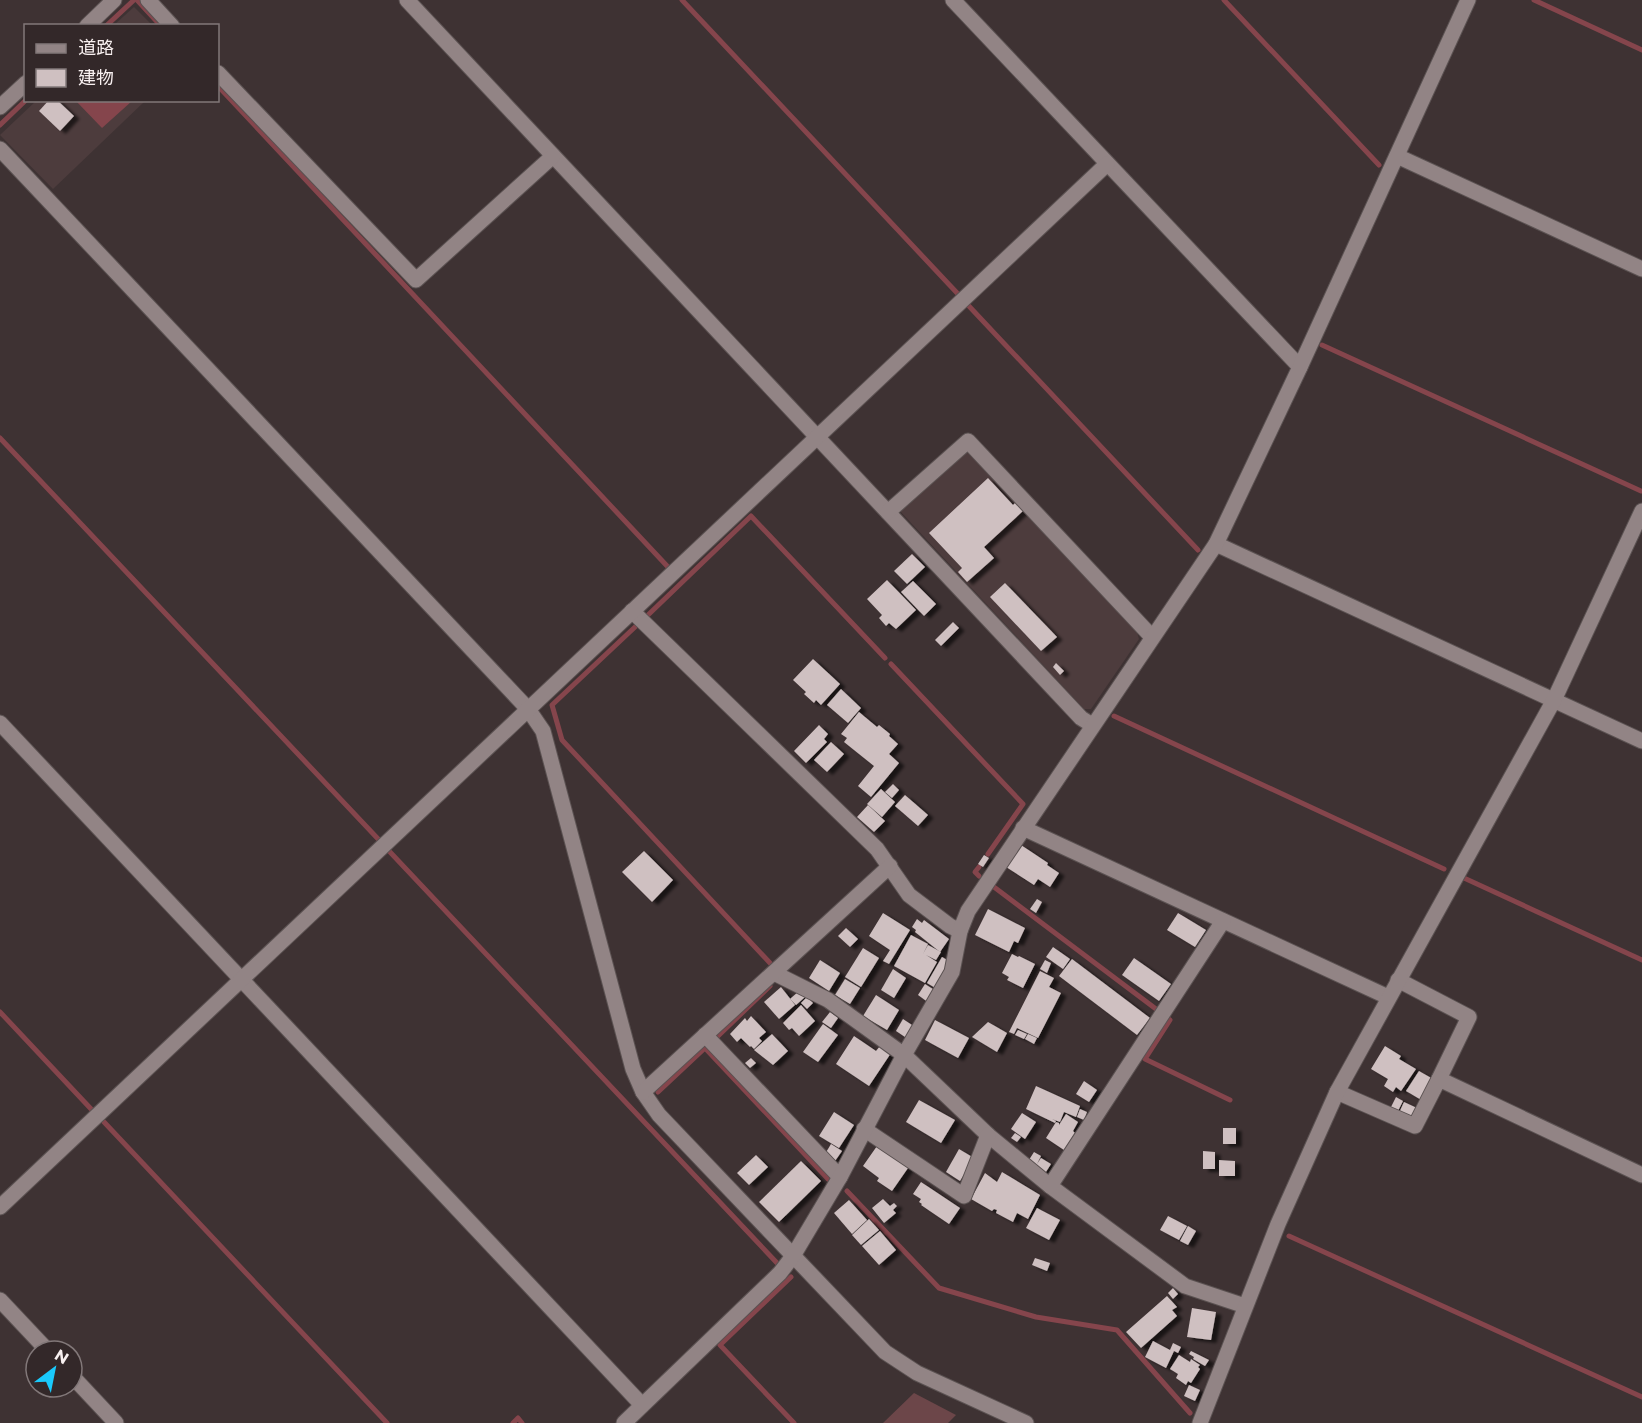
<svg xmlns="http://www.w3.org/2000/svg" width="1642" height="1423" font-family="Montserrat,'Noto Sans JP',sans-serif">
	<defs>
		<filter id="shadow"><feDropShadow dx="5.5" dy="3" stdDeviation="1.5" flood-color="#0009"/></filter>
	</defs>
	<rect width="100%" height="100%" fill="#3e3233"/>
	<!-- built -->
	<g fill="#4d3c3d">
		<path d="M134,7L152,25H114Z"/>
		<path d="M36,101H145L53,189L0,135Z"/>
		<path d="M968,447L1135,625L1139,639L1091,709H1084L899,510Z"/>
	</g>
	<!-- green -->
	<path fill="#6c4649" d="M914,1393L956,1415L948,1423H883Z"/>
	<!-- water -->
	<path fill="#85454c" d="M76,101H132L102,128Z"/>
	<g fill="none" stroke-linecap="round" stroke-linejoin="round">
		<!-- stream -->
		<g stroke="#85454c" stroke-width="5">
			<path d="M137,0L161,26"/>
			<path d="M682,0L958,294"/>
			<path d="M1224,0L1379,165"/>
			<path d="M1534,0L1642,50"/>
			<path d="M106,26L134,0"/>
			<path d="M218,86L668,567"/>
			<path d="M0,125L26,100"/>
			<path d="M967,304L1198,550"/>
			<path d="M1322,345L1641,491"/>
			<path d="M0,438L380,841"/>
			<path d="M648,615L751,516L885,658"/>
			<path d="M635,627L552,705L562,740L770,963"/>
			<path d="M891,664L1023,804L988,854"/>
			<path d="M1114,716L1444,869"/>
			<path d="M390,852L777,1263"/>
			<path d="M979,867L975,872L979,876"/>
			<path d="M1464,878L1642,960"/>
			<path d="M990,884L1156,1009"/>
			<path d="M0,1012L92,1110"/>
			<path d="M1166,1017L1170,1020L1145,1059L1230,1100"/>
			<path d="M717,1037L770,986"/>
			<path d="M705,1048L828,1179"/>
			<path d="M658,1092L706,1047"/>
			<path d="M104,1122L387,1423"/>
			<path d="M847,1191L939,1288L1036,1317L1117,1330L1190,1413"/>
			<path d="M1289,1236L1642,1397"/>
			<path d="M791,1277L720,1345L794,1423"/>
			<path d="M513,1423L518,1418L522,1423"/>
		</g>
	</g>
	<!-- building -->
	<g fill="#cfc0c1" filter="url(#shadow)">
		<path d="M49,100H57L74,116L60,131L39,111Z"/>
		<path d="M988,478L1013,505L1016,502L1024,510L984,547L994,558L967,582L958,572L962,568L929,533Z"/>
		<path d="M912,554L925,567L907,584L894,571Z"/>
		<path d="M887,580L916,610L896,629L889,623L886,626L879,618L882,615L867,599Z"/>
		<path d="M913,581L936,604L924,616L901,592Z"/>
		<path d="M1005,583L1057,637L1041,651L990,597Z"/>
		<path d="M953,622L959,628L941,646L935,640Z"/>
		<path d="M813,659L840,684L821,705L816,700L814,703L804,694L806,692L793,680Z"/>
		<path d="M1056,663L1064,671L1060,675L1053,667Z"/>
		<path d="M841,689L861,708L848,723L827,705Z"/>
		<path d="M859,712L877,727L879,725L890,734L889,736L898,744L889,754L899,763L871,797L858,786L874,766L844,742L847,738L841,734Z"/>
		<path d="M819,725L828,734L824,739L827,742L806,763L794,751Z"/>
		<path d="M831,742L844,754L827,772L814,760Z"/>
		<path d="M893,784L899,790L892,798L885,792Z"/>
		<path d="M881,789L895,802L882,817L867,804Z"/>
		<path d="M905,795L928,815L918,826L895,806Z"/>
		<path d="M868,805L885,821L874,832L857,817Z"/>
		<path d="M1021,845L1048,863L1047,865L1059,873L1050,887L1038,879L1034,885L1006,867Z"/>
		<path d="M644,851L673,880L652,902L622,872Z"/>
		<path d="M984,855L989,858L983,867L978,864Z"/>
		<path d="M1037,899L1042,902L1036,913L1030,909Z"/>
		<path d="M988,909L1025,928L1018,943L1014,941L1009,952L975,935Z"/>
		<path d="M883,913L910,930L889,964L883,961L890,950L869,936Z"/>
		<path d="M1178,913L1206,930L1195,947L1167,930Z"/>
		<path d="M917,919L922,923L924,920L949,939L940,952L915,932L916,930L912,927Z"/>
		<path d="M846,928L858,939L850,947L838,936Z"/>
		<path d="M911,935L928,944L923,954L928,945L941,952L936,960L926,955L937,962L925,983L894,966Z"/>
		<path d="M1053,947L1070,959L1063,969L1046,957Z"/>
		<path d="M863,948L879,958L861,987L845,977Z"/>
		<path d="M1012,954L1018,957L1019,956L1035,964L1023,988L1007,980L1009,977L1002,973Z"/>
		<path d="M942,957L949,961L945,968L949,970L937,989L927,983Z"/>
		<path d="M1134,958L1171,984L1159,1001L1122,975Z"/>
		<path d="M1072,959L1150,1018L1137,1035L1059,976Z"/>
		<path d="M820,960L840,973L829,991L809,978Z"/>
		<path d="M1045,960L1051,963L1047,973L1040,969Z"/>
		<path d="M893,969L906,978L894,998L881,990Z"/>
		<path d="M1040,971L1054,978L1049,987L1061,993L1038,1038L1017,1028L1014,1034L1009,1032Z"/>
		<path d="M845,979L860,988L850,1004L835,995Z"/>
		<path d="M925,984L936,991L929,1003L918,995Z"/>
		<path d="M781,987L795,1005L779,1019L764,1002Z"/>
		<path d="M799,991L805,997L796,1005L790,999Z"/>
		<path d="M876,995L899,1010L887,1030L863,1016Z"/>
		<path d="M807,997L813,1003L807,1009L801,1003Z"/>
		<path d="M801,1005L815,1021L799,1036L792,1028L789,1030L783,1023Z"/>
		<path d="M830,1012L838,1018L831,1028L822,1022Z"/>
		<path d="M751,1016L766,1032L759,1038L762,1041L754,1049L751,1046L750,1047L741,1038L737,1042L730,1034L745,1018L747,1021Z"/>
		<path d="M903,1019L915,1027L908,1039L896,1031Z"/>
		<path d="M935,1020L969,1038L958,1058L925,1040Z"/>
		<path d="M988,1022L1007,1033L997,1052L972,1037Z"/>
		<path d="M823,1024L838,1035L818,1062L803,1052Z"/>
		<path d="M1018,1030L1027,1034L1024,1039L1015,1035Z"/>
		<path d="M772,1034L788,1051L773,1065L754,1050Z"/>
		<path d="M1028,1034L1037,1038L1034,1044L1025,1039Z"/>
		<path d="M854,1036L876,1051L880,1046L891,1053L869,1086L836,1064Z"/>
		<path d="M1385,1046L1401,1056L1399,1059L1416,1069L1401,1091L1396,1087L1393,1092L1384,1086L1388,1079L1371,1069Z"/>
		<path d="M751,1058L756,1063L750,1068L745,1063Z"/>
		<path d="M1419,1071L1433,1079L1423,1101L1406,1091Z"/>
		<path d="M1084,1081L1097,1090L1089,1102L1076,1094Z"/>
		<path d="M1036,1086L1080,1106L1076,1117L1064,1112L1060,1122L1052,1119L1056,1121L1055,1123L1026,1109Z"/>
		<path d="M1396,1097L1403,1101L1397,1113L1390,1109Z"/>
		<path d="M919,1100L955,1120L941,1143L906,1122Z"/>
		<path d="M1404,1102L1417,1108L1411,1119L1399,1113Z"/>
		<path d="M1080,1109L1087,1112L1084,1120L1077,1117Z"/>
		<path d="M834,1112L854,1125L839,1148L819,1136Z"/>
		<path d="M1022,1113L1036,1122L1025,1139L1011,1129Z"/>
		<path d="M1066,1114L1078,1122L1073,1131L1075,1133L1064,1150L1046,1138L1056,1122L1059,1123V1125Z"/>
		<rect x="1223" y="1128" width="13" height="16"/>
		<path d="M1015,1133L1021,1137L1017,1142L1011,1138Z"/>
		<path d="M831,1144L842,1151L835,1161L825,1154Z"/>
		<path d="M877,1146L908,1168L892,1191L877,1181L879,1178L863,1166Z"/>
		<path d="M959,1149L974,1158L960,1181L946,1172Z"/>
		<path d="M1203,1151L1215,1152V1169H1203Z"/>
		<path d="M1034,1152L1041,1156L1037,1164L1041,1158L1051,1164L1044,1175L1027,1163Z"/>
		<path d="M756,1155L768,1167L749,1185L737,1173Z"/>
		<path d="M1219,1160L1235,1161V1176H1219Z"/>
		<path d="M801,1161L821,1181L779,1222L759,1202Z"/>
		<path d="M1002,1172L1040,1195L1028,1219L1017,1213L1013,1222L996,1213L997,1210L994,1209L992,1211L971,1199L985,1173L997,1182Z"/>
		<path d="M921,1182L960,1208L949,1224L921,1205L922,1204L919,1202L921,1199L913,1194Z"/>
		<path d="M883,1199L890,1206L894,1203L897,1206L893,1210L896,1213L884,1223L872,1208Z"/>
		<path d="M849,1200L867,1220L852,1234L834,1213Z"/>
		<path d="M1037,1208L1060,1220L1049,1240L1026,1228Z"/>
		<path d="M1168,1216L1187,1226L1179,1240L1160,1230Z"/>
		<path d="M869,1219L879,1230L861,1245L852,1235Z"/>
		<path d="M1188,1226L1196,1231L1188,1245L1180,1241Z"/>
		<path d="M880,1231L896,1250L879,1265L862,1246Z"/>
		<path d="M1035,1258L1050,1263L1047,1271L1032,1265Z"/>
		<path d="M1173,1288L1178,1294L1173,1299L1168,1293Z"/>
		<path d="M1167,1296L1177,1307L1172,1310L1177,1316L1141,1348L1126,1332Z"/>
		<path d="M1192,1308L1216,1312L1211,1340L1187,1337Z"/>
		<path d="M1153,1341L1170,1350L1173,1343L1181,1347L1178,1353L1174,1351L1166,1368L1145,1357Z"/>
		<path d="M1191,1351L1209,1360L1205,1366L1193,1359L1194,1357L1189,1354Z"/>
		<path d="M1179,1355L1190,1362L1191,1359L1200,1365L1198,1367L1200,1369L1191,1383L1188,1381L1186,1385L1176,1378L1178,1374L1170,1369Z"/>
		<path d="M1189,1385L1200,1390L1195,1401L1184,1396Z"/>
	</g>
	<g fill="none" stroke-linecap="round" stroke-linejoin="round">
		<defs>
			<g id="minor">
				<path d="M148,0L172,26"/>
				<path d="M407,0L1081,718L1092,725"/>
				<path d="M953,0L1300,367"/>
				<path d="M87,26L114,0"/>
				<path d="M218,73L416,280L553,156"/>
				<path d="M0,107L26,83"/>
				<path d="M0,149L528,709L543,731L633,1069L643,1092L659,1115L885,1352L917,1373L1026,1423"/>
				<path d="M1397,156L1642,269"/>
				<path d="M888,512L968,441L1152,637"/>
				<path d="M1216,544L1642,741"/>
				<path d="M632,611L877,849L909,895L950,926L960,931"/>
				<path d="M0,723L642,1405"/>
				<path d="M1023,828L1388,997"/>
				<path d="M774,973L828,1000L904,1055L988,1135L1050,1186L1185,1286L1245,1306"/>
				<path d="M1398,980L1469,1017L1439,1079"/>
				<path d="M705,1035L840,1177"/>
				<path d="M643,1092L890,866"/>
				<path d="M1337,1092L1415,1126L1439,1079L1642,1175"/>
				<path d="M864,1129L964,1196L988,1135"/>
				<path d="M1050,1186L1223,921"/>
				<path d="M0,1207L1107,164"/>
				<path d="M0,1300L48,1351"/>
				<path d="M72,1376L116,1423"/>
				<path d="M624,1423L780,1273L793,1256L840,1177L904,1055L952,972L960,931L968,911L1216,544L1300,367L1468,0"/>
				<path d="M1200,1423L1278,1224L1337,1092L1554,700L1642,511"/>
			</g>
		</defs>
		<!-- minor casing -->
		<use href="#minor" stroke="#5b5252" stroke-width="17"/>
		<!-- minor -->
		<use href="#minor" stroke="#928485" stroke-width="15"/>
	</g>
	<!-- legend -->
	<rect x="24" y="24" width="195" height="78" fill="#332829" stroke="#827879" stroke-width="1.5"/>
	<rect x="36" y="44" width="30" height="9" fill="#928485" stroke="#827879" stroke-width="1.5"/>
	<text x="78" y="54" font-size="18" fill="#f8f0f0">道路</text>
	<rect x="36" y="69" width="30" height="18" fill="#cfc0c1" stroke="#827879" stroke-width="1.5"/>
	<text x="78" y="84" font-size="18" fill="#f8f0f0">建物</text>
	<!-- north arrow -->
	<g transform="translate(54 1369) rotate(32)"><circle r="28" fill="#332829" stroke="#827879" stroke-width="1.5"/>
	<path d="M0-4.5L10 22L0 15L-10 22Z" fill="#1acafc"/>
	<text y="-9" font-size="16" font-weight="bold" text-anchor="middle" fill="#f8f0f0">N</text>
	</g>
</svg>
